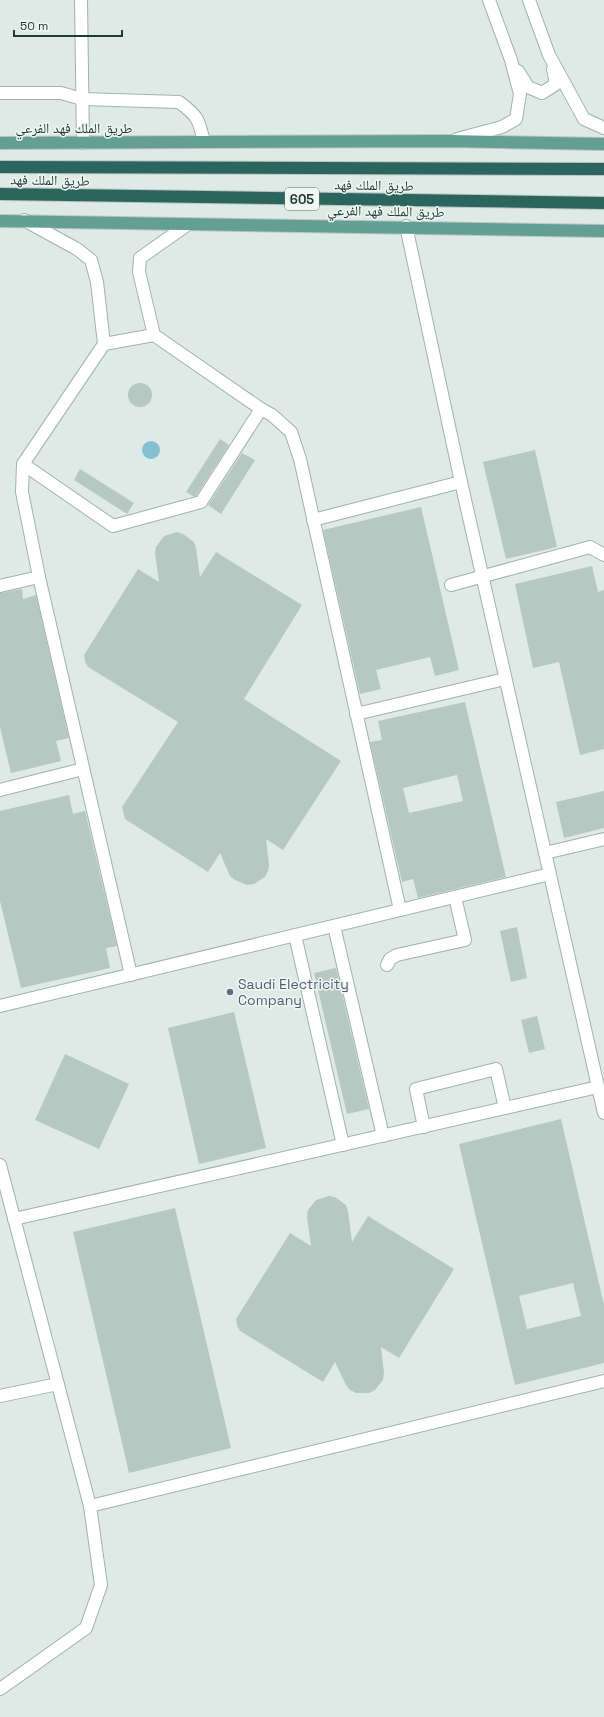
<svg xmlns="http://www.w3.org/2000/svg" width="604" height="1717" font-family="'Space Grotesk','Noto Naskh Arabic',sans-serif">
	<rect width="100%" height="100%" fill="#deeae5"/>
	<!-- water -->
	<circle fill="#86bfcf" cx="151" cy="450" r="9"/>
	<!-- building -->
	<g fill="#b7c7c2" fill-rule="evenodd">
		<circle cx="140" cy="395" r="12"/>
		<path d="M220,439L229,445L196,496H193L186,492Z"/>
		<path d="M535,450L557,547L506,559L483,462Z"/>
		<path d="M242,453L255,460L221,514L208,505Z"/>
		<path d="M80,469L134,503L127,514L74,480Z"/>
		<path d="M421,507L459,670L435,676L430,657L376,670L381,689L360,694L323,530Z"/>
		<path d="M177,532L183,534L194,542L196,548L200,577L216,552L302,605L244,699L341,761L283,850L266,839L269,865L268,871L265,877L254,884L247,885L235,880L230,876L220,853L208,872L125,819L122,807L178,722L88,667L85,661L84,655L138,569L159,582L155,553L156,547L164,536Z"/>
		<path d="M592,566L598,592L604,590V749L580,755L559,662L533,668L515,584Z"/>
		<path d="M22,589L23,599L36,595L69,738L56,741L61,761L11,773L0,727V593Z"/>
		<path d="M465,702L506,877L418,898L413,879L402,882L370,742L382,740L378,721ZM457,775L463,801L409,813L403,788Z"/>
		<path d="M604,791V828L564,838L556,802Z"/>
		<path d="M69,795L73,814L85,811L117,946L106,948L110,968L21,988L0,901V811Z"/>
		<path d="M517,927L527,978L511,982L500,931Z"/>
		<path d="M336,968L369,1109L347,1114L314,973Z"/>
		<path d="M234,1012L266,1148L199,1164L168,1028Z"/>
		<path d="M537,1016L545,1049L529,1053L521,1020Z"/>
		<path d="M65,1054L129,1084L99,1149L35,1120Z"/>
		<path d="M561,1119L604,1305V1363L515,1385L459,1144ZM573,1283L581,1316L527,1329L519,1296Z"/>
		<path d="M329,1196L335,1197L346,1205L348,1211L352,1242L368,1216L454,1269L399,1358L381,1347L384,1373L383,1380L375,1390L369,1393H356L350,1390L346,1385L335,1362L323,1382L240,1331L237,1325L236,1319L290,1233L311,1246L307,1217L308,1210L316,1200Z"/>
		<path d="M175,1208L231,1448L129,1473L73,1232Z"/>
	</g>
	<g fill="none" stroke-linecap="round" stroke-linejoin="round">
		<defs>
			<g id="minor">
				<path d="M81,0L83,143"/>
				<path d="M529,0L549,55L584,119L604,128"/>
				<path d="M518,71L528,87L542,93L556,84L553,69"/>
				<path d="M0,93H61L82,99L179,102C198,116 199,120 204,142"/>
				<path d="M457,139L502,127L516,119L520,94L511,60L489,0"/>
				<path d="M24,220L77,249L91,260L97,282L104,344L23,464L113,526L201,502L261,409L154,335L139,272L140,258L187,225"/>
				<path d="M406,226L461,482L604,1113"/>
				<path d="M104,344L154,335"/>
				<path d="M261,409L272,415L291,432L300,459L400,910"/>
				<path d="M313,520L461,482"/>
				<path d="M39,577L131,975"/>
				<path d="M451,585L590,547L604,555"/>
				<path d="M0,586L39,577L22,492L23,464"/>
				<path d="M356,714L505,679"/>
				<path d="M0,790L83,769"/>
				<path d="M545,853L604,839"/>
				<path d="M334,926L383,1136"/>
				<path d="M295,935L343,1145"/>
				<path d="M387,965L390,959L397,955L465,940L455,897"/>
				<path d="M0,1006L550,874"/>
				<path d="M424,1127L416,1089L496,1069L505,1108"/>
				<path d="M0,1165L90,1506L101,1585L86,1628L0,1689"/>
				<path d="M14,1219L598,1087"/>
				<path d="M0,1396L58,1384"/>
				<path d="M90,1506L604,1381"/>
			</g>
			<g id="major">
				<path d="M0,143L450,141L604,144"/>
				<path d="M0,221L604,231"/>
			</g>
			<g id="highway">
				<path d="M0,167L604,169"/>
				<path d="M0,194L604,203"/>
			</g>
		</defs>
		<!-- minor casing -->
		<use href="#minor" stroke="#a1b1ac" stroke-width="14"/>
		<!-- major casing -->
		<use href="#major" stroke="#bcc4c2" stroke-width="14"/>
		<!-- highway casing -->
		<use href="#highway" stroke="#bcc4c2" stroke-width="14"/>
		<!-- minor -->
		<use href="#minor" stroke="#fff" stroke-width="12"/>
		<!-- major -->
		<use href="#major" stroke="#639f94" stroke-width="12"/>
		<!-- highway -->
		<use href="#highway" stroke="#2c655d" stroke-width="12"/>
	</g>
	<!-- markers -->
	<circle fill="#5c6f8a" stroke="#eff7f3" stroke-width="1.5" cx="230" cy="992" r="4"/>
	<g text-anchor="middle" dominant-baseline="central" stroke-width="3" stroke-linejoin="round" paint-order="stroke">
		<!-- shield labels -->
		<rect fill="#eff7f3" stroke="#5e726d" stroke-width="1" x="285" y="188" width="34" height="22" rx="3"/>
		<g font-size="13" font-weight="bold" fill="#203934">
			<text x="302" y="199">605</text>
		</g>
		<!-- street labels -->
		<g font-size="14" fill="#203934" stroke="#eff7f3">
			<text x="74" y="128">طريق الملك فهد الفرعي</text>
			<text transform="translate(50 180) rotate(1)">طريق الملك فهد</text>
			<text transform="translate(374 185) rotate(1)">طريق الملك فهد</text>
			<text transform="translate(386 211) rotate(1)">طريق الملك فهد الفرعي</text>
		</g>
		<!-- service labels -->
		<g font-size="14" fill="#4e5e75" stroke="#eff7f3" text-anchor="start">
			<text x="238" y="984">Saudi Electricity<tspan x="238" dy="16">Company</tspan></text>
		</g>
	</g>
	<!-- scale -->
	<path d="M14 30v6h108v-6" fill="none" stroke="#203934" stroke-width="2"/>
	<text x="20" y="30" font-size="12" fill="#203934" stroke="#eff7f3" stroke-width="3" paint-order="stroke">50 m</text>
</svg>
